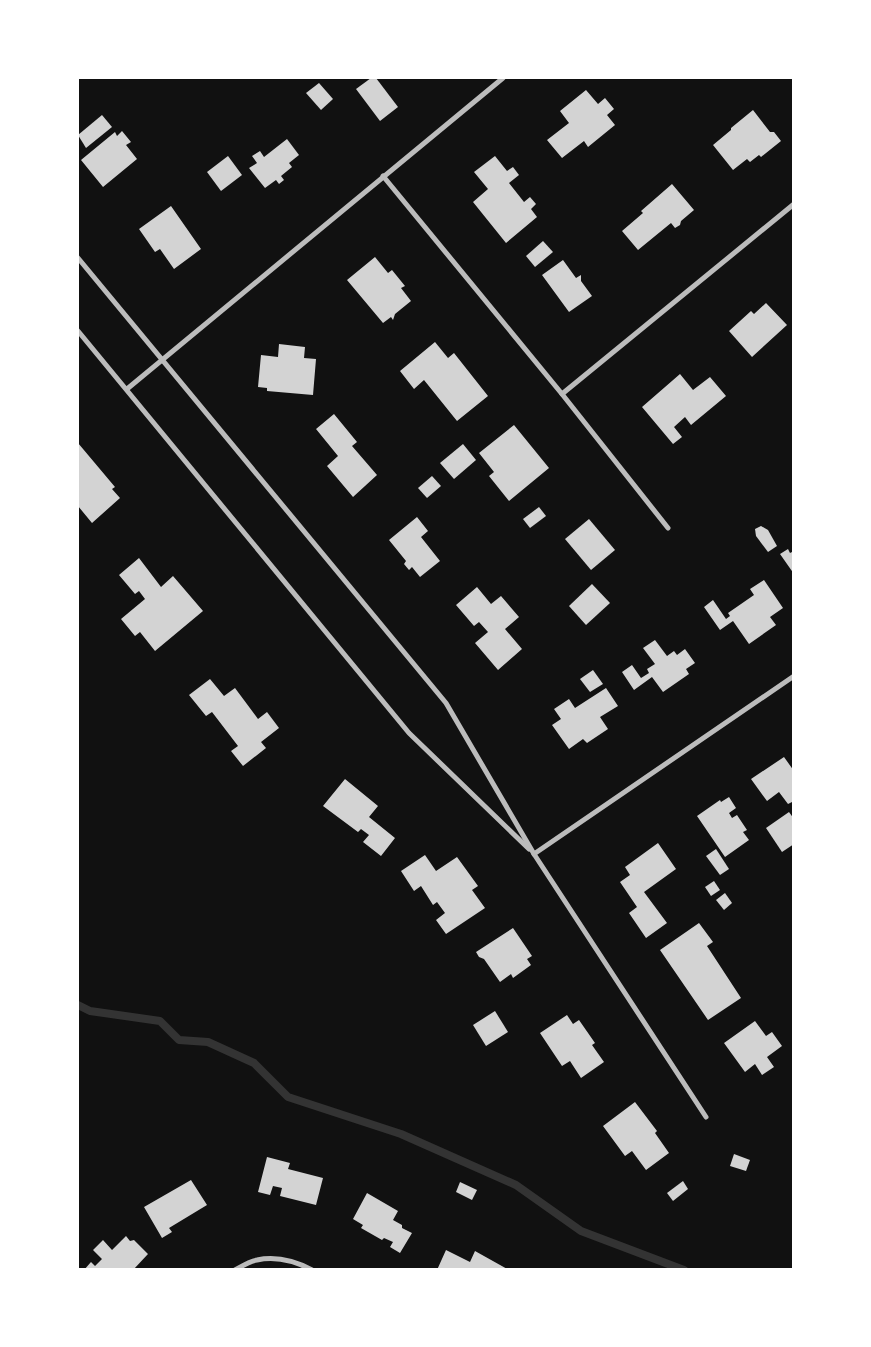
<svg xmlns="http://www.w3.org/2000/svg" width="871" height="1347" font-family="'Golos Text',sans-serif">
	<rect width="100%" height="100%" fill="#111"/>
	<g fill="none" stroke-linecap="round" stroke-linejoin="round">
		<!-- stream -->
		<path stroke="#333" stroke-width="8" d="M78,1005L90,1011L160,1021L179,1040L208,1042L254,1063L288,1097L401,1134L516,1185L581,1231L684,1270"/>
	</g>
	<!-- building -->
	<g fill="#d3d3d3">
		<path d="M371,78H376L398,107L380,121L356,89Z"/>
		<path d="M319,83L333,99L321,110L306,93Z"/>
		<path d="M586,90L598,104L605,98L614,109L607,115L615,125L588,147L584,141L562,158L547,140L569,123L560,111Z"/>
		<path d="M753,110L770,132H774L781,141L761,157L759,155L750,162L747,159L733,170L713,145L731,130V128Z"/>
		<path d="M102,115L112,127L86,148L78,135Z"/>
		<path d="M122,131L131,142L126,145L137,159L103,187L81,160L115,132L117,136Z"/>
		<path d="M287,139L299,155L289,163L292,167L281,176L284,180L279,184L276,180L265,188L249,168L257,163L252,156L260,151L264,157Z"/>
		<path d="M228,156L242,175L221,191L207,172Z"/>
		<path d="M495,156L507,171L513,167L519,175L509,183L524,202L530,197L536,204L531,209L537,217L506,243L473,202L488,189L474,172Z"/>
		<path d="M672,184L694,210L681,221L680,225L675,228L671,223L638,250L622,231L643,213L641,211Z"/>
		<path d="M171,206L201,249L174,269L160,249L155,252L139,229Z"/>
		<path d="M543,241L553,252L535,267L526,256Z"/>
		<path d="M375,257L388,273L392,270L405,286L401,288L411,301L395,314L393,320L391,317L383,323L347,280Z"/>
		<path d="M563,260L576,278L581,275V281L592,296L569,312L542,275Z"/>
		<path d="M766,303L787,325L752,357L729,331L751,311L754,314Z"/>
		<path d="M435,342L448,358L454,353L488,396L457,421L424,380L414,389L400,371Z"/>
		<path d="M279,344L305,347L304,358L316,359L313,395L267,391V388L258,387L261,355L278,357Z"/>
		<path d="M680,374L693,390L710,377L726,396L691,425L685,417L674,427L682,437L673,444L642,407Z"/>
		<path d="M334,414L357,442L352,446L377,475L353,497L327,466L338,456L316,429Z"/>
		<path d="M514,425L549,468L509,501L489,476L494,472L479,453Z"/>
		<path d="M78,443L115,487L112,489L120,498L92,523L78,506Z"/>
		<path d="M463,444L476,460L454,479L440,463Z"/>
		<path d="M432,476L441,486L427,498L418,488Z"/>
		<path d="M539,507L546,516L530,528L523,519Z"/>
		<path d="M417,517L428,531L421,537L440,561L420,577L412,567L409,570L404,564L406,561L389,540Z"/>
		<path d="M589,519L615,550L591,570L565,539Z"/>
		<path d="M761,526L768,530L777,546L768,552L756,536L755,529Z"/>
		<path d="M788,549L790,553L794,551V574L780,554Z"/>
		<path d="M139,558L161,587L173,576L203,611L155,651L140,632L135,636L121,619L145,599L139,591L135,594L119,575Z"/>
		<path d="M764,580L783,608L770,617L776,625L749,644L733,621L720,630L704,607L713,600L726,619L730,616L728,613L754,595L750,589Z"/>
		<path d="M592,584L610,603L586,625L569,606Z"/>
		<path d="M477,587L491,604L501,596L519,617L505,629L522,649L498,670L475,643L488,632L479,622L474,626L456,605Z"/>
		<path d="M655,640L667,656L674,651L677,655L685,649L695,663L686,669L689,674L663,692L652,677L634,690L622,672L632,665L641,678L649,673L647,669L655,664L643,648Z"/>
		<path d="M593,670L603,684L590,692L580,679Z"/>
		<path d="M210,679L224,696L235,688L258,719L267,712L279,728L261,742L266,748L243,766L231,751L238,746L212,712L206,716L189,695Z"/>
		<path d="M606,688L618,706L600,717L608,729L587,743L583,739L569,749L552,725L561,719L554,709L569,699L575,708Z"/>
		<path d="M784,757L794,771V801L788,804L779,792L767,801L751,779Z"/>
		<path d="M345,779L378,806L369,817L395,838L381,856L363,842L369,835L361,829L358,832L323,806Z"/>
		<path d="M729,797L736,808L729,813L732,818L737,815L747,830L743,832L749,840L725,857L697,816L720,800L721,802Z"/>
		<path d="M789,812L794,819V844L782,852L766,828Z"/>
		<path d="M658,843L676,869L644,892L667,923L646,938L629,913L637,907L620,882L630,875L625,867Z"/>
		<path d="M716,849L729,869L720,875L706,856Z"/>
		<path d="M425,855L436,871L457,857L478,886L472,890L485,908L446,934L436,920L445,913L437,902L433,905L421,886L414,891L401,871Z"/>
		<path d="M714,881L720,890L711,896L705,887Z"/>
		<path d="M725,893L732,903L724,910L716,900Z"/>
		<path d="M699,923L713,942L707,946L741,998L708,1020L660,950Z"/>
		<path d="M513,928L532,956L527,959L531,965L513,978L511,974L500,982L484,959L479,957L476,952Z"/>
		<path d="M495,1011L508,1032L486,1046L473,1025Z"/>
		<path d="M567,1015L573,1024L579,1020L595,1043L592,1045L604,1062L581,1078L570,1061L562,1066L540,1033Z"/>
		<path d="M755,1021L766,1036L772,1032L782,1046L767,1057L774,1067L762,1075L755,1064L745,1072L724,1043Z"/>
		<path d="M635,1102L657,1131L655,1133L669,1153L646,1170L632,1151L625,1156L603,1126Z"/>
		<path d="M734,1154L750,1160L746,1171L730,1166Z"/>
		<path d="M267,1157L290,1163L288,1169L323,1178L316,1205L280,1196L282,1188L273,1186L270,1195L258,1192Z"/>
		<path d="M191,1180L207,1205L169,1228L172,1232L162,1238L144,1207Z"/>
		<path d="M683,1181L688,1189L673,1201L667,1193Z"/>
		<path d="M460,1182L477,1190L472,1200L456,1192Z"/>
		<path d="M367,1193L398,1211L393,1220L402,1225V1228L412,1233L400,1253L390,1247L393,1242L384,1238L382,1240L361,1228L363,1225L353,1219Z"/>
		<path d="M126,1236L130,1241L134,1240L148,1254L133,1270H84L91,1262L95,1266L102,1259L93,1250L103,1240L112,1250Z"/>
		<path d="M446,1250L470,1262L475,1251L509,1270H437Z"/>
	</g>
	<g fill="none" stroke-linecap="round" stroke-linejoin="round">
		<!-- minor -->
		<g stroke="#bcbcbc" stroke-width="5">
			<path d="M383,176L562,394L668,528"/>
			<path d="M78,258L446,703L534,854L706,1117"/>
			<path d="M78,331L409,733L529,849"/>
			<path d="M127,389L503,78"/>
			<path d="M562,394L794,204"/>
			<path d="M534,854L794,676"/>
			<path d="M235,1270C242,1266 250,1261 257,1260C276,1256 295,1261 312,1270"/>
		</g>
	</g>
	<!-- border -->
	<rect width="871" height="1347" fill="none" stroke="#ffffff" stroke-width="158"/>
</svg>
